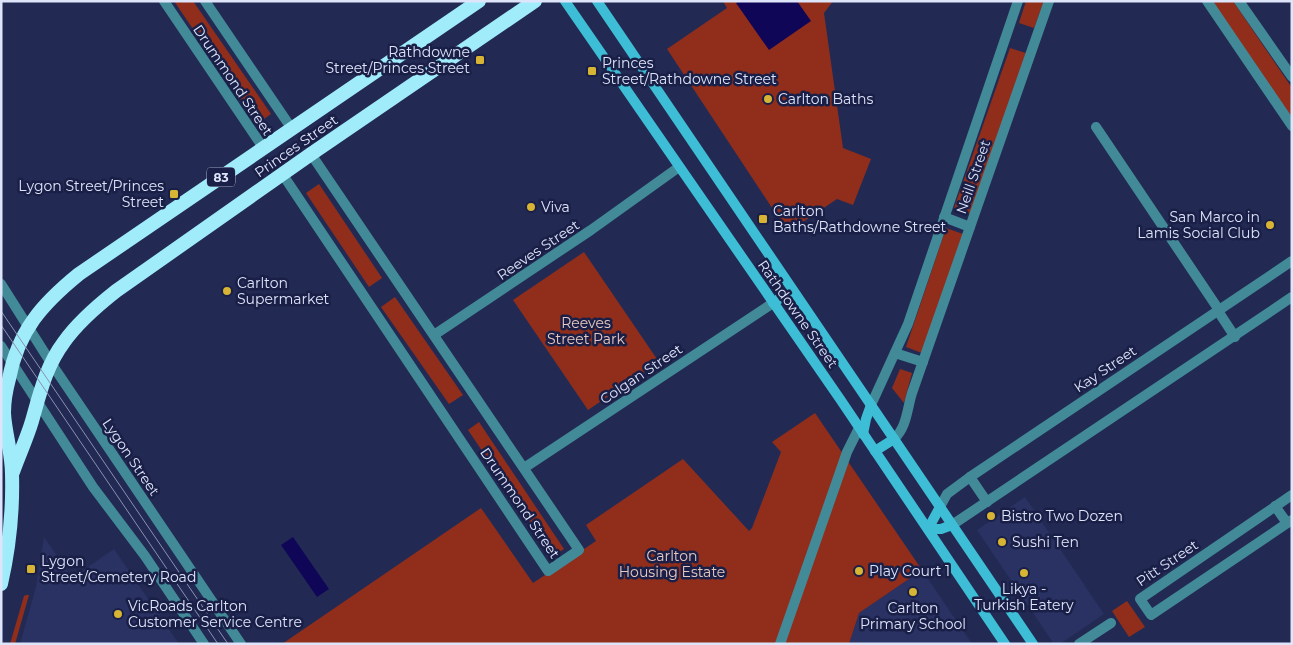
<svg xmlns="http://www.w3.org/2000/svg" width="1293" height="645" font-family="Montserrat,sans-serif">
	<rect width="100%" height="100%" fill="#222a53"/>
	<!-- built -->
	<g fill="#293262">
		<path d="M1025,497L1104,614L1060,644H1054L977,530Z"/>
		<path d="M44,537L72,578L114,549L179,644H20L36,587Z"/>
		<path d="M922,570L972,644H849L859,613Z"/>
	</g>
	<!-- green -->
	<g fill="#902e1b">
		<path d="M174,1H193L271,114L257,124Z"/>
		<path d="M723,1H833L824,13L843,148L871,159L853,205L837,199L788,232L667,49L727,8Z"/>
		<path d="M1026,1H1044L1034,28L1019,23Z"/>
		<path d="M1212,1H1233L1292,88V118Z"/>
		<path d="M1010,48L1026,53L970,214L954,208Z"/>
		<path d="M319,184L382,278L369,287L306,193Z"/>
		<path d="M946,228L963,234L922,353L906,347Z"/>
		<path d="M584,252L659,362L588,410L513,300Z"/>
		<path d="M395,297L463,395L449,404L381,307Z"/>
		<path d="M900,369L912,373L904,403L892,388Z"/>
		<path d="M815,413L922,570L859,613L849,644H282L481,508L533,583L596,541L586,525L683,459L749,531L752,528L781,452L772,442Z"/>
		<path d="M479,422L564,549L553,556L468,430Z"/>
		<path d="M26,595H29L15,644H10L24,596Z"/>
		<path d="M1127,601L1145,627L1129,637L1112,611Z"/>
	</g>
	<!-- water -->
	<g fill="#0f0658">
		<path d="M739,1H797L811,21L769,50L736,3Z"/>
		<path d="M293,537L329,589L317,597L281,545Z"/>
	</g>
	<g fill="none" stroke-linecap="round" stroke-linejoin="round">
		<!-- pedestrian -->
		<path stroke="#428a98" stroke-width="10" d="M780,644L847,452L859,428"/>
		<!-- minor -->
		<g stroke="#428a98" stroke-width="10">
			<path d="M164,1L264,149"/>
			<path d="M205,1L292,129"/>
			<path d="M1207,1L1292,126"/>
			<path d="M1239,1L1292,77"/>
			<path d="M1096,127L1219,310"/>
			<path d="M283,175L548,571L579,550L311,154"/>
			<path d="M944,217L970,227"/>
			<path d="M1218,311L1235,337"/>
			<path d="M434,335L591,230L679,167"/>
			<path d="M895,353L923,362"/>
			<path d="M871,405L908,324L1018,1"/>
			<path d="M894,439C907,427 907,409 912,393L1049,1"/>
			<path d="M524,468L773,303"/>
			<path d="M970,477L987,502"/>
			<path d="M1292,495L1140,599L1151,615L1292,520"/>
			<path d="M1275,506L1287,523"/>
			<path d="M940,507L947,494L970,477L1292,261"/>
			<path d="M952,525L1292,297"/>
			<path d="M1079,644L1111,623"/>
		</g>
		<!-- tertiary -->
		<g stroke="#428a98" stroke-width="10">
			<path d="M1,284L51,363L241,644"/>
			<path d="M1,346L93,487L145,556L204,644"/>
		</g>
		<!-- secondary -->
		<g stroke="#3ebed6" stroke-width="10">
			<path d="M565,1L840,399L1005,644"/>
			<path d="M597,1L1033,644"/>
			<path d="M773,303L792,290"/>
			<path d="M863,434L866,419L871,405"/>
			<path d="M875,451L894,439"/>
			<path d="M940,507L928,529H941L952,525"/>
		</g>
		<!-- trunk -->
		<g stroke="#a0ecfb" stroke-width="14">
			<path d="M13,472C19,455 27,438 32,421C40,393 46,366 64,342C78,322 97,306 116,291L311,154L535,1"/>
			<path d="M1,584C9,549 13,510 12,474C12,453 5,433 4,413C4,402 6,390 9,379C18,331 42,304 79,274L479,1"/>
		</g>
		<!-- tram -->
		<g stroke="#8a91af" stroke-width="1">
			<path d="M1,311L228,644"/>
			<path d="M1,325L218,644"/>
		</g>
	</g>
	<!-- markers -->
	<g fill="#d7b434" stroke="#191f47" stroke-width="2">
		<rect x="475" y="55" width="10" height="10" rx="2.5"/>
		<rect x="587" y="66" width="10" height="10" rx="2.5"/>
		<circle cx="768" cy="99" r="5"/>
		<rect x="169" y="189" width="10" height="10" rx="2.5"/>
		<circle cx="531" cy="207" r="5"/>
		<rect x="758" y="214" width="10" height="10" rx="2.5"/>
		<circle cx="1270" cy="225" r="5"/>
		<circle cx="227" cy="291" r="5"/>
		<circle cx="991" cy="516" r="5"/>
		<circle cx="1002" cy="542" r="5"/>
		<rect x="26" y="564" width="10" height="10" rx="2.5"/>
		<circle cx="859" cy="571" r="5"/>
		<circle cx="1024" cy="573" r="5"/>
		<circle cx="913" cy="592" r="5"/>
		<circle cx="118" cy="614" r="5"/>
	</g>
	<g text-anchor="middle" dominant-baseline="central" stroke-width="5" stroke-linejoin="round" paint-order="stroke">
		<!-- shield labels -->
		<rect fill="#191f47" stroke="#a3aac4" stroke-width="1" x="207" y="167.5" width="28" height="19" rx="4"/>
		<g font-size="12" font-weight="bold" fill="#dee5fa">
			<text x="221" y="177">83</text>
		</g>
		<!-- poi labels -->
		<g font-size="14" fill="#dee5fa" stroke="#191f47" text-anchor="start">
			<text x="470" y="52" text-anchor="end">Rathdowne<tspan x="470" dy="16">Street/Princes Street</tspan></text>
			<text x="602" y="63">Princes<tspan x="602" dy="16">Street/Rathdowne Street</tspan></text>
			<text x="778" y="99">Carlton Baths</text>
			<text x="164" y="186" text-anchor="end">Lygon Street/Princes<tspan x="164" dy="16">Street</tspan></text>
			<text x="541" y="207">Viva</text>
			<text x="773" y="211">Carlton<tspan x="773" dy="16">Baths/Rathdowne Street</tspan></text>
			<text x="1260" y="217" text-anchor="end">San Marco in<tspan x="1260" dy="16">Lamis Social Club</tspan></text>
			<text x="237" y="283">Carlton<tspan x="237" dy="16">Supermarket</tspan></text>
			<text x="1001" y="516">Bistro Two Dozen</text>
			<text x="1012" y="542">Sushi Ten</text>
			<text x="41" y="561">Lygon<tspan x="41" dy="16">Street/Cemetery Road</tspan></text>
			<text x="869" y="571">Play Court 1</text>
			<text x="1024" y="589" text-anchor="middle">Likya -<tspan x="1024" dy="16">Turkish Eatery</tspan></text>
			<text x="128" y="606">VicRoads Carlton<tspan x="128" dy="16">Customer Service Centre</tspan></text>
			<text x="913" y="608" text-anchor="middle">Carlton<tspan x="913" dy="16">Primary School</tspan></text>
		</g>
		<!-- street labels -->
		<g font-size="14" fill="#dee5fa" stroke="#191f47">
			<text transform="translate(233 80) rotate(56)">Drummond Street</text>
			<text transform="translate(296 146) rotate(-35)">Princes Street</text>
			<text transform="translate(973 177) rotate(-71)">Neill Street</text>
			<text transform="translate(538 250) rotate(-34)">Reeves Street</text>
			<text transform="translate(798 314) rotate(55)">Rathdowne Street</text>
			<text transform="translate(1105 369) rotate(-34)">Kay Street</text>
			<text transform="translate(641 374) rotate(-34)">Colgan Street</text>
			<text transform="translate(131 457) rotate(56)">Lygon Street</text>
			<text transform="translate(520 503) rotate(56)">Drummond Street</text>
			<text transform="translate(1167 563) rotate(-34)">Pitt Street</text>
		</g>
		<!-- park labels -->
		<g font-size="14" fill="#e9c8c0" stroke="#191f47">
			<text x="586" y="323">Reeves<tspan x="586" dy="16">Street Park</tspan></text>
			<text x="672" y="556">Carlton<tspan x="672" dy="16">Housing Estate</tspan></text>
		</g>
	</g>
	<!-- border -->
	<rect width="1293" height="645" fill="none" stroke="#dee5fa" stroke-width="5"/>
</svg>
